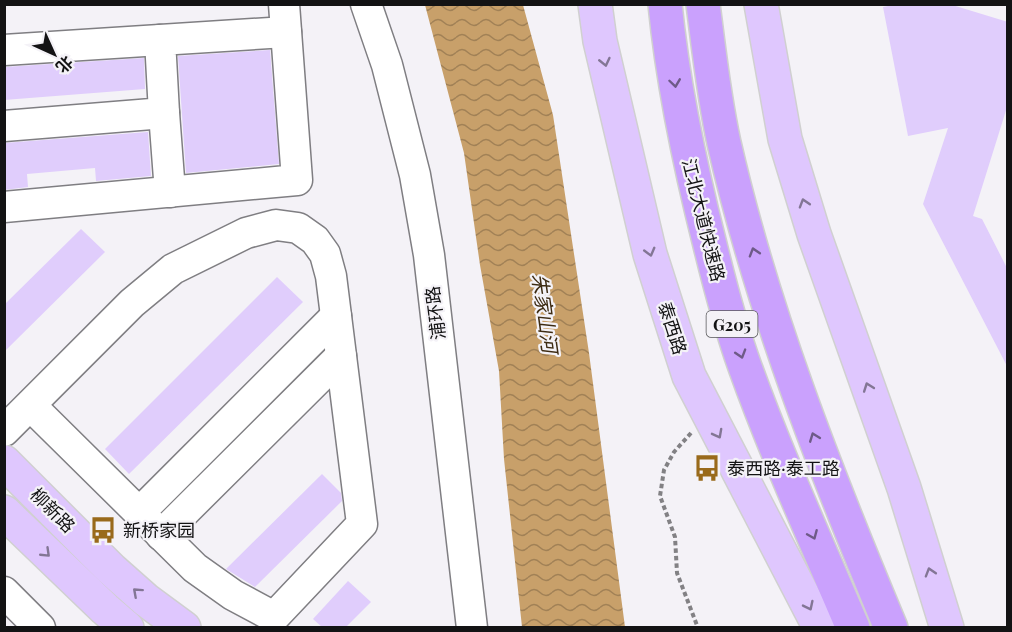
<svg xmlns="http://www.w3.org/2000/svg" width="1012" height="632" font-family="'Playfair Display','Noto Sans SC',serif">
	<defs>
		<pattern id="water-waves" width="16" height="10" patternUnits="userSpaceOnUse" patternTransform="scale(1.5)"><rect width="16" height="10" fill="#c8a06a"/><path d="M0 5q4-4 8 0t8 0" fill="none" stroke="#a18156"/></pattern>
	</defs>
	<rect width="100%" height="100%" fill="#f4f2f7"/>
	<!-- water -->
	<path fill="url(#water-waves)" d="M425,5H523L553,115L589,353L625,627H522L504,459L499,371L480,265L464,153Z"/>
	<!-- building -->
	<g fill="#e0cdfc">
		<path d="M898,4H949L1008,22V104L973,216L982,219L1008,270V368L923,204L948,128L908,136L883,7Z"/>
		<path d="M270,50L279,164L186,173L178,56Z"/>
		<path d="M144,58L145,89L4,100V67Z"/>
		<path d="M148,132L151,176L96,181L95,168L27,174L28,187L4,190V143Z"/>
		<path d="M81,229L105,252L4,352V305Z"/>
		<path d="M277,277L303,302L129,474L105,449Z"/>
		<path d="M322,474L341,493L342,501L255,587L226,569Z"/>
		<path d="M348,581L371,602L346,627H322L313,619Z"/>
	</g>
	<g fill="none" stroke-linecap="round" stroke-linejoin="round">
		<defs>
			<g id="minor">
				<path d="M366,4L387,65L415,175L429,255L472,628"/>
				<path d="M4,50L160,40"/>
				<path d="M164,113L170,192"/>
				<path d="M4,126L164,113L160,40L286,32"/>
				<path d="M4,207L297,180L284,4"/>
				<path d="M4,431L132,303L173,269L246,233L276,225L298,228L315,240L325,254L331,276L362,524L274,617L233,595L195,568L30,405"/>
				<path d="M139,513L336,316"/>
				<path d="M161,535L341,356"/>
				<path d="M4,592L40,628"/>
			</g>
			<g id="major">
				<path d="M595,4L600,41L650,254L689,376L820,628"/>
				<path d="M761,4L785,139L814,234L904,488L947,628"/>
				<path d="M4,462L111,569L146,600L184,628"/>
				<path d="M4,512L105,609L127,628"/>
			</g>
			<g id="highway">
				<path d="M665,4C673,86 690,166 710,245C720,286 731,328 745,367C777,456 816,541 853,628"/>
				<path d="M703,4C709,51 714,98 724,143C762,310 825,470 891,628"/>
			</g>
		</defs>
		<!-- minor casing -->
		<use href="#minor" stroke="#7f7e82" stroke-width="33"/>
		<!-- major casing -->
		<use href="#major" stroke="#d0d0d0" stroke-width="36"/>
		<!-- highway casing -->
		<use href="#highway" stroke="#d0d0d0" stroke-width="36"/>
		<!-- path -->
		<path stroke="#828184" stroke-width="4" stroke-dasharray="4.5 3" stroke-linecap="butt" d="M691,433L674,452L664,470L660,496L675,537L677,573L698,628"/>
		<!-- minor -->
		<use href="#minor" stroke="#fff" stroke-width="30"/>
		<!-- major -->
		<use href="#major" stroke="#dfc7fe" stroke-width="33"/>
		<!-- highway -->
		<use href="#highway" stroke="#caa1fd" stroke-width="33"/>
	</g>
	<!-- one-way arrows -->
	<defs><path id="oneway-chevron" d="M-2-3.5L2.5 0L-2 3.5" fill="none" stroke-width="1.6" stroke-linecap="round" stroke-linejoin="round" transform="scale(1.5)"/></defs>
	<g stroke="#837695">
		<use href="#oneway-chevron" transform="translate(605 62) rotate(77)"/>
		<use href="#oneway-chevron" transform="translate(804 203) rotate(-107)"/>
		<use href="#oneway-chevron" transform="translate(650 252) rotate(75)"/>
		<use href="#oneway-chevron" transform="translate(868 387) rotate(-110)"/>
		<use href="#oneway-chevron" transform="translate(718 434) rotate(62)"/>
		<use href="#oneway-chevron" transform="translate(46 553) rotate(44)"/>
		<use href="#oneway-chevron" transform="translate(930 572) rotate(-107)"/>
		<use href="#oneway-chevron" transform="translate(137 592) rotate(-138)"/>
		<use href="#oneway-chevron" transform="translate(809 606) rotate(64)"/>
	</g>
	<g stroke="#6e5a88">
		<use href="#oneway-chevron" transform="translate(675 83) rotate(82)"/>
		<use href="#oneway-chevron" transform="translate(754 252) rotate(-107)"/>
		<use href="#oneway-chevron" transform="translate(741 354) rotate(73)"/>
		<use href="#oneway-chevron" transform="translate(814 437) rotate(-111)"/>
		<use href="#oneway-chevron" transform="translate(813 535) rotate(67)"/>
	</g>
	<!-- icons -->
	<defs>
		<symbol id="bus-bare" viewBox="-9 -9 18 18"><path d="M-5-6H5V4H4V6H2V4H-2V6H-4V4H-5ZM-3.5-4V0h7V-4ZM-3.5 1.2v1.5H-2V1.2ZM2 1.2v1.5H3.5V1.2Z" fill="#996a1b" stroke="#f4f2f7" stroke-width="2.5" paint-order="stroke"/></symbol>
	</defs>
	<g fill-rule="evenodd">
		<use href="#bus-bare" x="688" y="449" width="38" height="38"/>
		<use href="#bus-bare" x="84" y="511" width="38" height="38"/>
	</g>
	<g text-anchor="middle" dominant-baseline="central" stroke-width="4.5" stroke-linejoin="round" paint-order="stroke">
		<!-- shield labels -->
		<rect fill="#f4f2f7" stroke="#565658" stroke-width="1.5" x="706.5" y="311" width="51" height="26" rx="4.5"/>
		<g font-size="16" font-weight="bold" fill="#131314">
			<text x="732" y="324">G205</text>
		</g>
		<!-- street labels -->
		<g font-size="18" fill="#131314" stroke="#f4f2f7">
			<text transform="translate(704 220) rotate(76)">江北大道快速路</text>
			<text transform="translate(435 313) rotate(-97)">浦环路</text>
			<text transform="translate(673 328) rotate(72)">泰西路</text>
			<text transform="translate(53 510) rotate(45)">柳新路</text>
		</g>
		<!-- poi labels -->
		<g font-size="18" fill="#131314" stroke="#f4f2f7" text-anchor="start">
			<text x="727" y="468">泰西路·泰工路</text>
			<text x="123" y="530">新桥家园</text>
		</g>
		<!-- water labels -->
		<g font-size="20" font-style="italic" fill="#3d2b12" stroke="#f4f2f7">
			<text transform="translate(546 313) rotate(82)">朱家山河</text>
		</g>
	</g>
	<!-- border -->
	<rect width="1012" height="632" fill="none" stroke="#131314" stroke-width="12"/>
	<!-- north arrow -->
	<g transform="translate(54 54) rotate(135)" stroke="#f4f2f7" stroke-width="4.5" paint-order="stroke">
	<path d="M0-4.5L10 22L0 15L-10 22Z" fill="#131314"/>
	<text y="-9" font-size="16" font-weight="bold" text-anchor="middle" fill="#131314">北</text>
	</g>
</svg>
